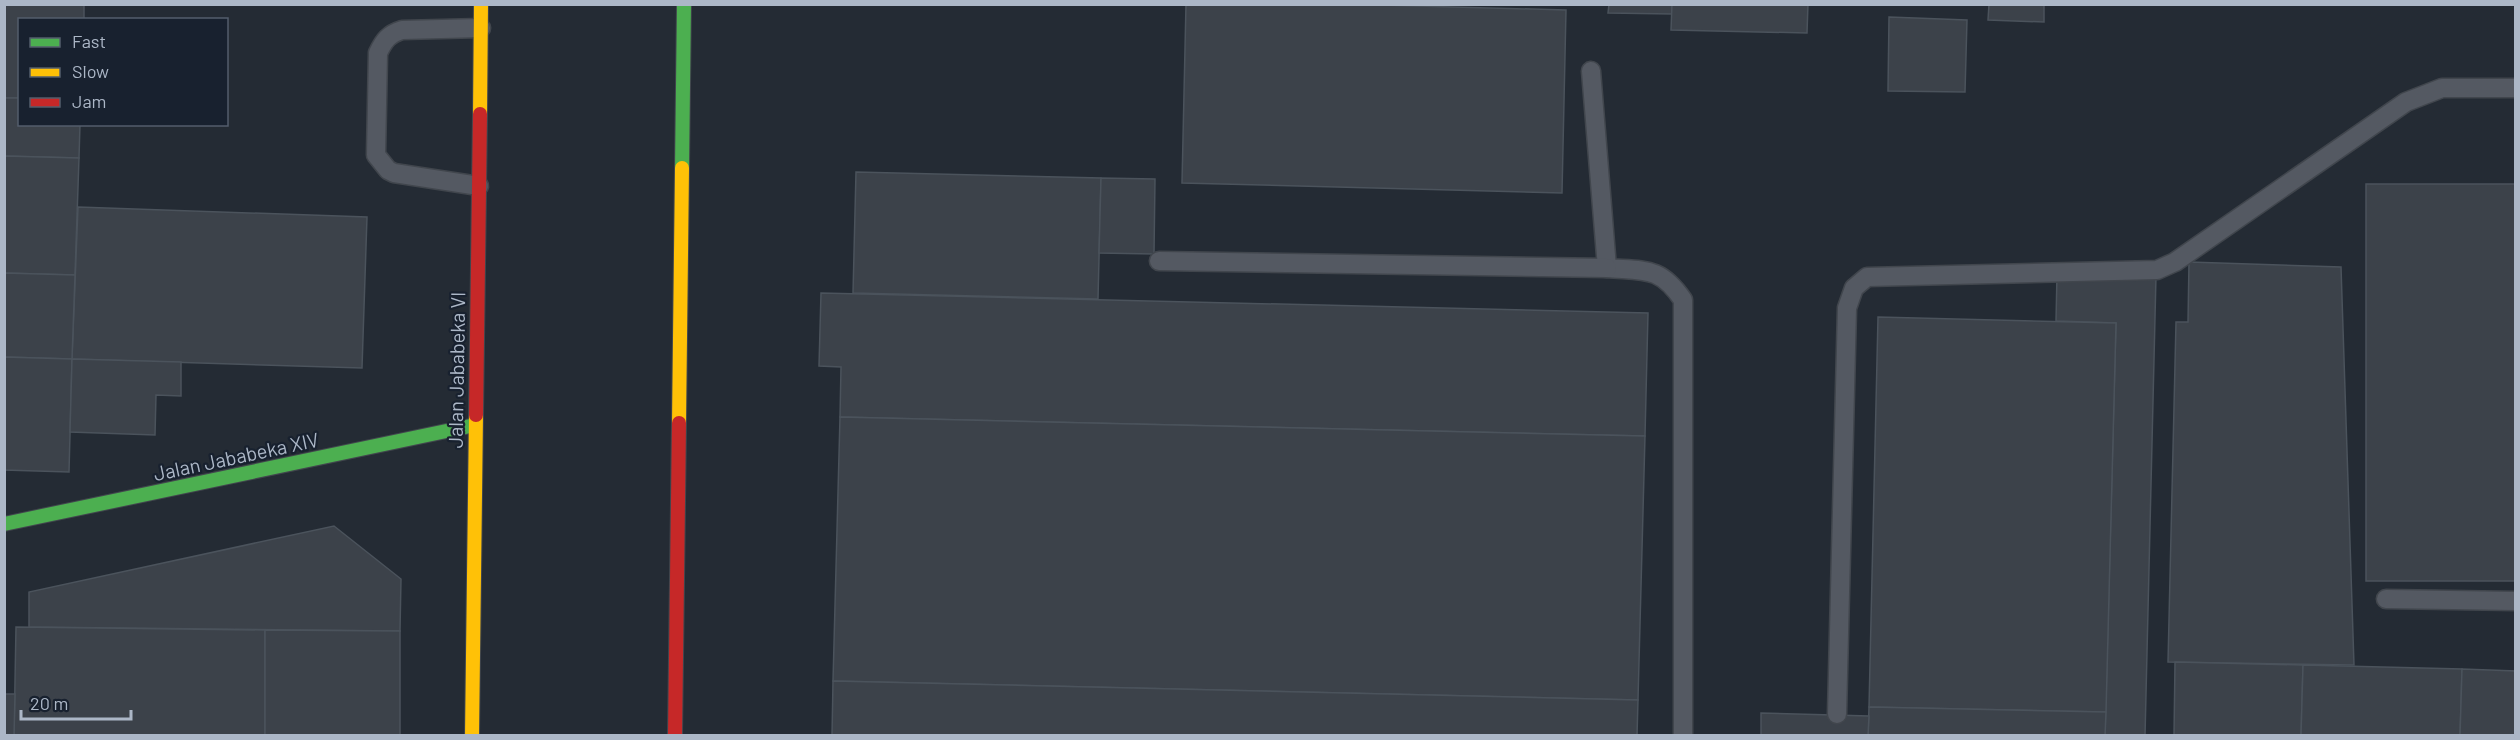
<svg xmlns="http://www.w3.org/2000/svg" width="2520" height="740" font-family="Barlow,sans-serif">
	<rect width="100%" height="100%" fill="#242b34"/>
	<!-- building -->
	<g fill="#3c424a" stroke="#4b535c" stroke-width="1.5">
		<path d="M4,4H84V20H20V98H4Z"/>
		<path d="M1186,4H1344L1566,10L1562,193L1182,183Z"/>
		<path d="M1609,4H1672V14L1608,13Z"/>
		<path d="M1672,4H1808L1807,33L1671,30Z"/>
		<path d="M1989,4H2044V22L1988,20Z"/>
		<path d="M1889,17L1967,20L1965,92L1888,91Z"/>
		<path d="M4,98H20V124H80L79,158L4,156Z"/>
		<path d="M4,156L79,158L75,275L4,273Z"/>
		<path d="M856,172L1101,178L1098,299L853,293Z"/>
		<path d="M1101,178L1155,179L1154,254L1099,253Z"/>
		<rect x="2366" y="184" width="150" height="397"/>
		<path d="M78,207L367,217L362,368L72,359Z"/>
		<path d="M2189,262L2341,267L2354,665L2168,662L2176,322H2188Z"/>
		<path d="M4,273L75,275L72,359L4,357Z"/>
		<path d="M2057,274L2156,276L2145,736H2105L2116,323L2056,321Z"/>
		<path d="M821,293L1648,313L1645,436L840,417L841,367L819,366Z"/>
		<path d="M1878,317L2116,323L2106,712L1869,707Z"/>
		<path d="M4,357L72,359L69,472L4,470Z"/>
		<path d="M72,359L181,362V396L156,395L155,435L70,432Z"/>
		<path d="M840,417L1645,436L1638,700L833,681Z"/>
		<path d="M334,526L401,579L400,631L29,627V592Z"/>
		<path d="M16,627L265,630V736H14Z"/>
		<path d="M265,630L400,631V736H265Z"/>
		<path d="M2175,662L2303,665L2301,736H2174Z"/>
		<path d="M2303,665L2462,669L2460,736H2301Z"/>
		<path d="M2462,669L2516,671V736H2460Z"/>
		<path d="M833,681L1638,700L1637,736H832Z"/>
		<path d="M4,694H15L14,736H4Z"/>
		<path d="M1869,707L2106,712L2105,736H1868Z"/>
		<path d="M1761,713L1869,716L1868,736H1761Z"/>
	</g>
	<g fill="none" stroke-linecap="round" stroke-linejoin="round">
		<defs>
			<g id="lane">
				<path d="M1591,71L1607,268C1645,271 1660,266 1683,300V736"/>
				<path d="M479,186L394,173L388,170L376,155L378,53C384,40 389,34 402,30L481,28"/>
				<path d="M1159,261L1607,268"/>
				<path d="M2386,599L2516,601"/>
				<path d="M1837,714L1847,308L1854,288L1867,277L2157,270L2175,262L2406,102L2442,88H2516"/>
			</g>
			<g id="fast">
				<path d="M682,168L684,4"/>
				<path d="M4,524L475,425"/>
			</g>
			<g id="slow">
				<path d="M480,114L481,4"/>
				<path d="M679,423L682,168"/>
				<path d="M472,736L476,415"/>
			</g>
			<g id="jam">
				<path d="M476,415L480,114"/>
				<path d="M675,736L679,423"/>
			</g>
		</defs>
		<!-- lane casing -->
		<use href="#lane" stroke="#41464d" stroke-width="21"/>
		<!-- fast casing -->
		<use href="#fast" stroke="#41464d" stroke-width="16"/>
		<!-- slow casing -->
		<use href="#slow" stroke="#41464d" stroke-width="16"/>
		<!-- jam casing -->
		<use href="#jam" stroke="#41464d" stroke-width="16"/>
		<!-- lane -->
		<use href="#lane" stroke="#545962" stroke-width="18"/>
		<!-- fast -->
		<use href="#fast" stroke="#4caf50" stroke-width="14"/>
		<!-- slow -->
		<use href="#slow" stroke="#ffc107" stroke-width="14"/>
		<!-- jam -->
		<use href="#jam" stroke="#c62828" stroke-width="14"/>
	</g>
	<g text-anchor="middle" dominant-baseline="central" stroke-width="4.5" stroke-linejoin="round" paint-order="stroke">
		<!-- street labels -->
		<g font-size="20" fill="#acb7c7" stroke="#18212f">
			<text transform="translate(456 370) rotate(-89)">Jalan Jababeka VI</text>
			<text transform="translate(236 456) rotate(-12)">Jalan Jababeka XIV</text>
		</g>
	</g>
	<!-- border -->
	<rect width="2520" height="740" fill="none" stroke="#acb7c7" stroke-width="12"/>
	<!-- legend -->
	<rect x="18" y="18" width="210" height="108" fill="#18212f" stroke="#535d6c" stroke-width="1.5"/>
	<rect x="30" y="38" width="30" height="9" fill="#4caf50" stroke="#535d6c" stroke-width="1.5"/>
	<text x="72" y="48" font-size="18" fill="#acb7c7">Fast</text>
	<rect x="30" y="68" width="30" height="9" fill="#ffc107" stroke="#535d6c" stroke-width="1.5"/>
	<text x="72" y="78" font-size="18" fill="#acb7c7">Slow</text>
	<rect x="30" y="98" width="30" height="9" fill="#c62828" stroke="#535d6c" stroke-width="1.5"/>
	<text x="72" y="108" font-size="18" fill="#acb7c7">Jam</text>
	<!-- scale -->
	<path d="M21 710v9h110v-9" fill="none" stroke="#acb7c7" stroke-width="3"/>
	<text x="30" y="710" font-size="18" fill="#acb7c7" stroke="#18212f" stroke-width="4.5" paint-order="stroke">20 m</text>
</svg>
